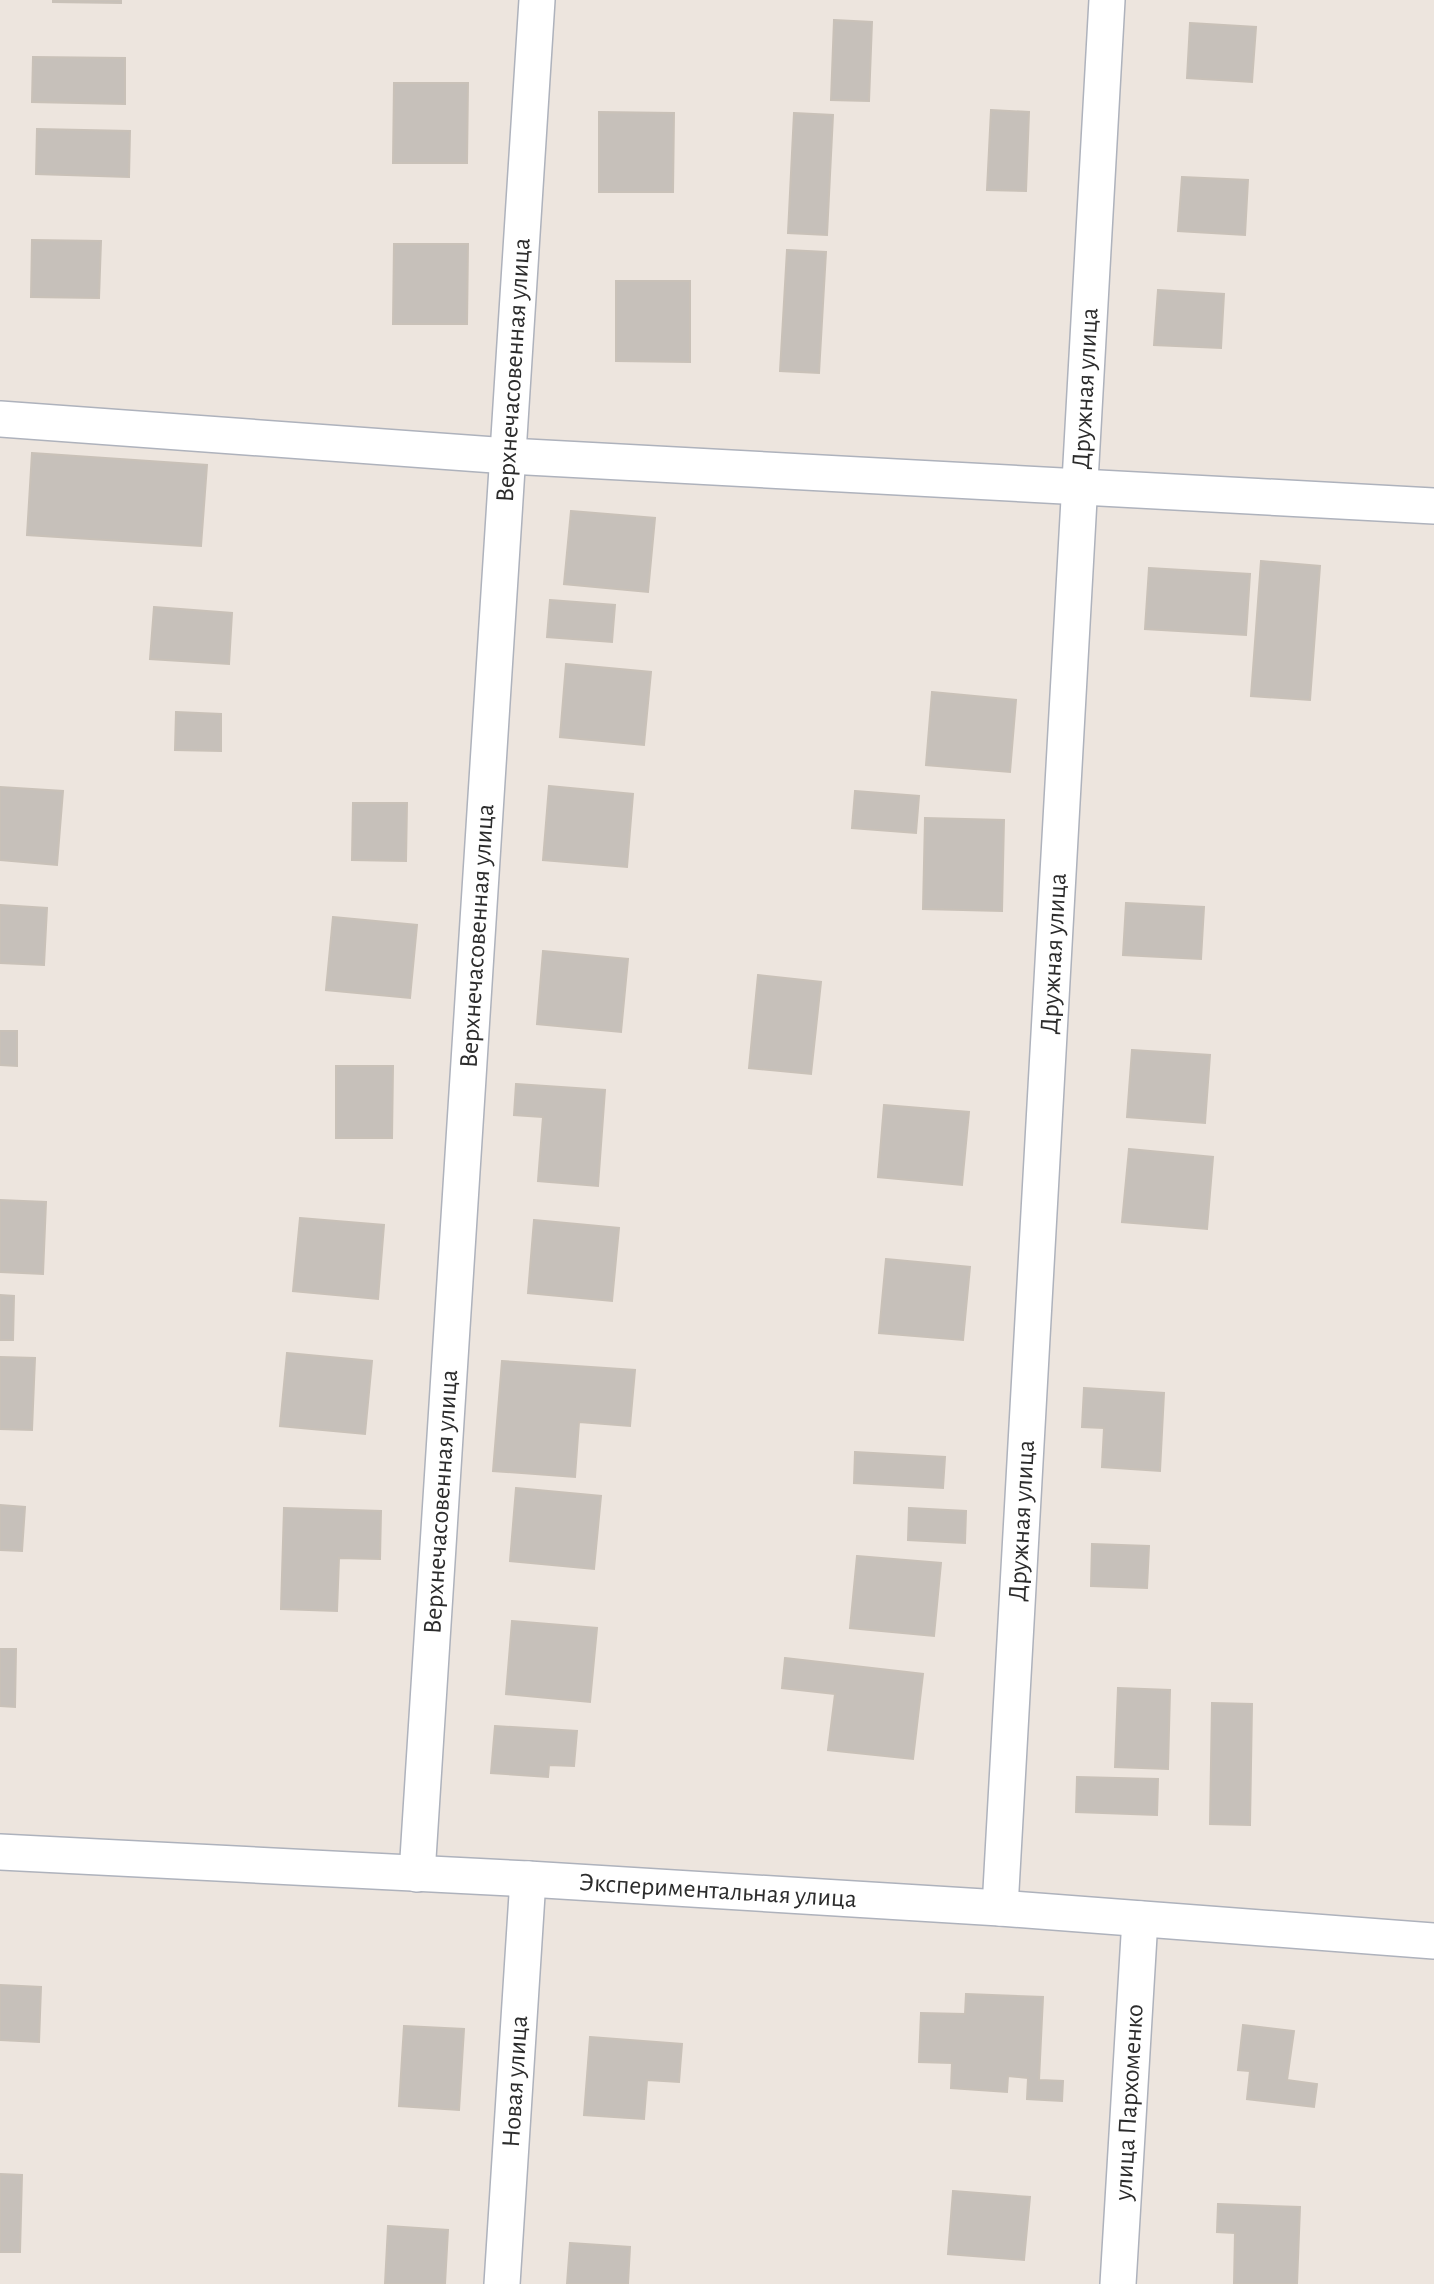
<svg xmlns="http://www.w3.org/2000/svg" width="1434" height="2284" font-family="'Alegreya Sans',sans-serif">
	<rect width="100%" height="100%" fill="#ede5de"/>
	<!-- building -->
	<g fill="#c6c0ba" stroke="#c9c1b8" stroke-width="2">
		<path d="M53,0H121V3L53,2Z"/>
		<path d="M834,20L872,22L869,101L831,100Z"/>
		<path d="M1190,23L1256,27L1252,82L1187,78Z"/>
		<path d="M33,57L125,58V104L32,102Z"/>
		<path d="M394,83H468L467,163H393Z"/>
		<path d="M991,110L1029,112L1026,191L987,190Z"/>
		<path d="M599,112L674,113L673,192H599Z"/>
		<path d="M794,113L833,115L827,235L788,233Z"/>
		<path d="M37,129L130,131L129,177L36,174Z"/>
		<path d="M1182,177L1248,180L1245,235L1178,231Z"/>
		<path d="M32,240L101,241L99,298L31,297Z"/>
		<path d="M394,244H468L467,324H393Z"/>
		<path d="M787,250L826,252L819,373L780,371Z"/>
		<path d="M616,281H690V362L616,361Z"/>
		<path d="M1158,290L1224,294L1221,348L1154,345Z"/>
		<path d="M32,453L207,465L201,546L27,535Z"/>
		<path d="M571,511L655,518L648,592L564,584Z"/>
		<path d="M1261,561L1320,566L1310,700L1251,696Z"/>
		<path d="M1149,568L1250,574L1246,635L1145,629Z"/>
		<path d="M550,600L615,605L612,642L547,637Z"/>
		<path d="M154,607L232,613L229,664L150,659Z"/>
		<path d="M566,664L651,672L644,745L560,737Z"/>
		<path d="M932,692L1016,700L1010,772L926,765Z"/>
		<path d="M176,712L221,714V751L175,750Z"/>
		<path d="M549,786L633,794L627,867L543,860Z"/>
		<path d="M0,787L63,791L57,865L0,860Z"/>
		<path d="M855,791L919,796L916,833L852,828Z"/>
		<path d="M353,803H407L406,861L352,860Z"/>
		<path d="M925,818L1004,820L1002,911L923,909Z"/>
		<path d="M1126,903L1204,907L1201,959L1123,955Z"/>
		<path d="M0,905L47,908L44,965L0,963Z"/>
		<path d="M333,917L417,925L410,998L326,990Z"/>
		<path d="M543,951L628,959L621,1032L537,1024Z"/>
		<path d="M758,975L821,982L811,1074L749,1068Z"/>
		<path d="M0,1031H17V1066L0,1065Z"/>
		<path d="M1132,1050L1210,1055L1205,1123L1127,1117Z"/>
		<path d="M336,1066H393L392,1138H336Z"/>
		<path d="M516,1084L605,1090L598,1186L538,1181L543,1117L514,1115Z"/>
		<path d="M884,1105L969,1112L962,1185L878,1177Z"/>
		<path d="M1129,1149L1213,1157L1207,1229L1122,1222Z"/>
		<path d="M0,1200L46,1202L43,1274L0,1272Z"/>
		<path d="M300,1218L384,1225L378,1299L293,1291Z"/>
		<path d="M534,1220L619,1228L612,1301L528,1293Z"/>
		<path d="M886,1259L970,1267L963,1340L879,1333Z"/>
		<path d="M0,1295L14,1296L13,1340H0Z"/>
		<path d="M287,1353L372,1361L365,1434L280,1426Z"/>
		<path d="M0,1357L35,1358L32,1430L0,1429Z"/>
		<path d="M502,1361L635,1370L630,1426L579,1422L575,1477L493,1471Z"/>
		<path d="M1084,1388L1164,1393L1160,1471L1102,1467L1104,1428L1082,1427Z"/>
		<path d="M855,1452L945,1457L943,1488L854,1483Z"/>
		<path d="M516,1488L601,1496L594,1569L510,1561Z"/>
		<path d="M0,1505L25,1507L22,1551L0,1550Z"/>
		<path d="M284,1508L381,1511L380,1559L339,1558L337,1611L281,1609Z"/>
		<path d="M909,1508L966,1511L965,1543L908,1540Z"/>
		<path d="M1092,1544L1149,1546L1147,1588L1091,1586Z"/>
		<path d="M857,1556L941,1563L934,1636L850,1628Z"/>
		<path d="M512,1621L597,1628L590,1702L506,1694Z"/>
		<path d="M0,1649H16L15,1707L0,1706Z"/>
		<path d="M785,1658L923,1674L913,1759L828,1750L835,1694L782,1688Z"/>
		<path d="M1118,1688L1170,1690L1168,1769L1115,1767Z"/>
		<path d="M1212,1703L1252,1704L1250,1825L1210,1824Z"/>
		<path d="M495,1726L577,1731L574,1766L549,1765L548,1777L491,1773Z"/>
		<path d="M1077,1777L1158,1779L1157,1815L1076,1812Z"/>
		<path d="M0,1985L41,1987L39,2042L0,2040Z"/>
		<path d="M966,1994L1043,1997L1039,2080L1063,2081L1062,2101L1027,2099L1028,2078L1008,2076L1007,2092L951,2088L952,2063L919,2062L921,2013L965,2014Z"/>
		<path d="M1243,2025L1294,2031L1287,2080L1317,2084L1314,2107L1247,2099L1250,2071L1238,2070Z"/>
		<path d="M404,2026L464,2029L459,2110L399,2106Z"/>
		<path d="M590,2037L682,2044L679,2082L647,2080L644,2119L584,2115Z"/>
		<path d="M0,2174L22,2175L20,2252H0Z"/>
		<path d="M953,2191L1030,2197L1024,2260L948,2254Z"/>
		<path d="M1218,2204L1300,2207L1297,2284H1234L1235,2233L1217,2232Z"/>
		<path d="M388,2226L448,2230L445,2284H385Z"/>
		<path d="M570,2243L630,2247L628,2284H567Z"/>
	</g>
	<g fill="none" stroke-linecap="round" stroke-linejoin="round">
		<defs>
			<g id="minor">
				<path d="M0,419L508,456L1434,506"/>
				<path id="s1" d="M0,1852L528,1879L1000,1908L1434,1941"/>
				<path id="s2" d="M417,1874L537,0"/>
				<path id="s3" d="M1000,1908L1107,0"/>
				<path id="s4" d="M502,2284L528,1879"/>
				<path id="s5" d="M1118,2284L1140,1919"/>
			</g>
		</defs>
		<!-- minor casing -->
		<use href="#minor" stroke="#aeb2bc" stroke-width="38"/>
		<!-- minor -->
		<use href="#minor" stroke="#fff" stroke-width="35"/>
	</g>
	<g text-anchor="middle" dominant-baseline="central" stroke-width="6" stroke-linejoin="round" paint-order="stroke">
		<!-- street labels -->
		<g font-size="26" fill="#2c2c2c" stroke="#fff">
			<text stroke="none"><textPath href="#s2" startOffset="1507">Верхнечасовенная улица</textPath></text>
			<text stroke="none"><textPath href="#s3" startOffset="1522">Дружная улица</textPath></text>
			<text stroke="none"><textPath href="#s2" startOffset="940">Верхнечасовенная улица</textPath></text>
			<text stroke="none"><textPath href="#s3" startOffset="956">Дружная улица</textPath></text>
			<text stroke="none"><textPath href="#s2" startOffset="373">Верхнечасовенная улица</textPath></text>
			<text stroke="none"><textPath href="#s3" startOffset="388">Дружная улица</textPath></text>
			<text stroke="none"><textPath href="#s1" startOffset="719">Экспериментальная улица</textPath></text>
			<text stroke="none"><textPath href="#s4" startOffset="203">Новая улица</textPath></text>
			<text stroke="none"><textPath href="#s5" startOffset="182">улица Пархоменко</textPath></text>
		</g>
	</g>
</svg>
